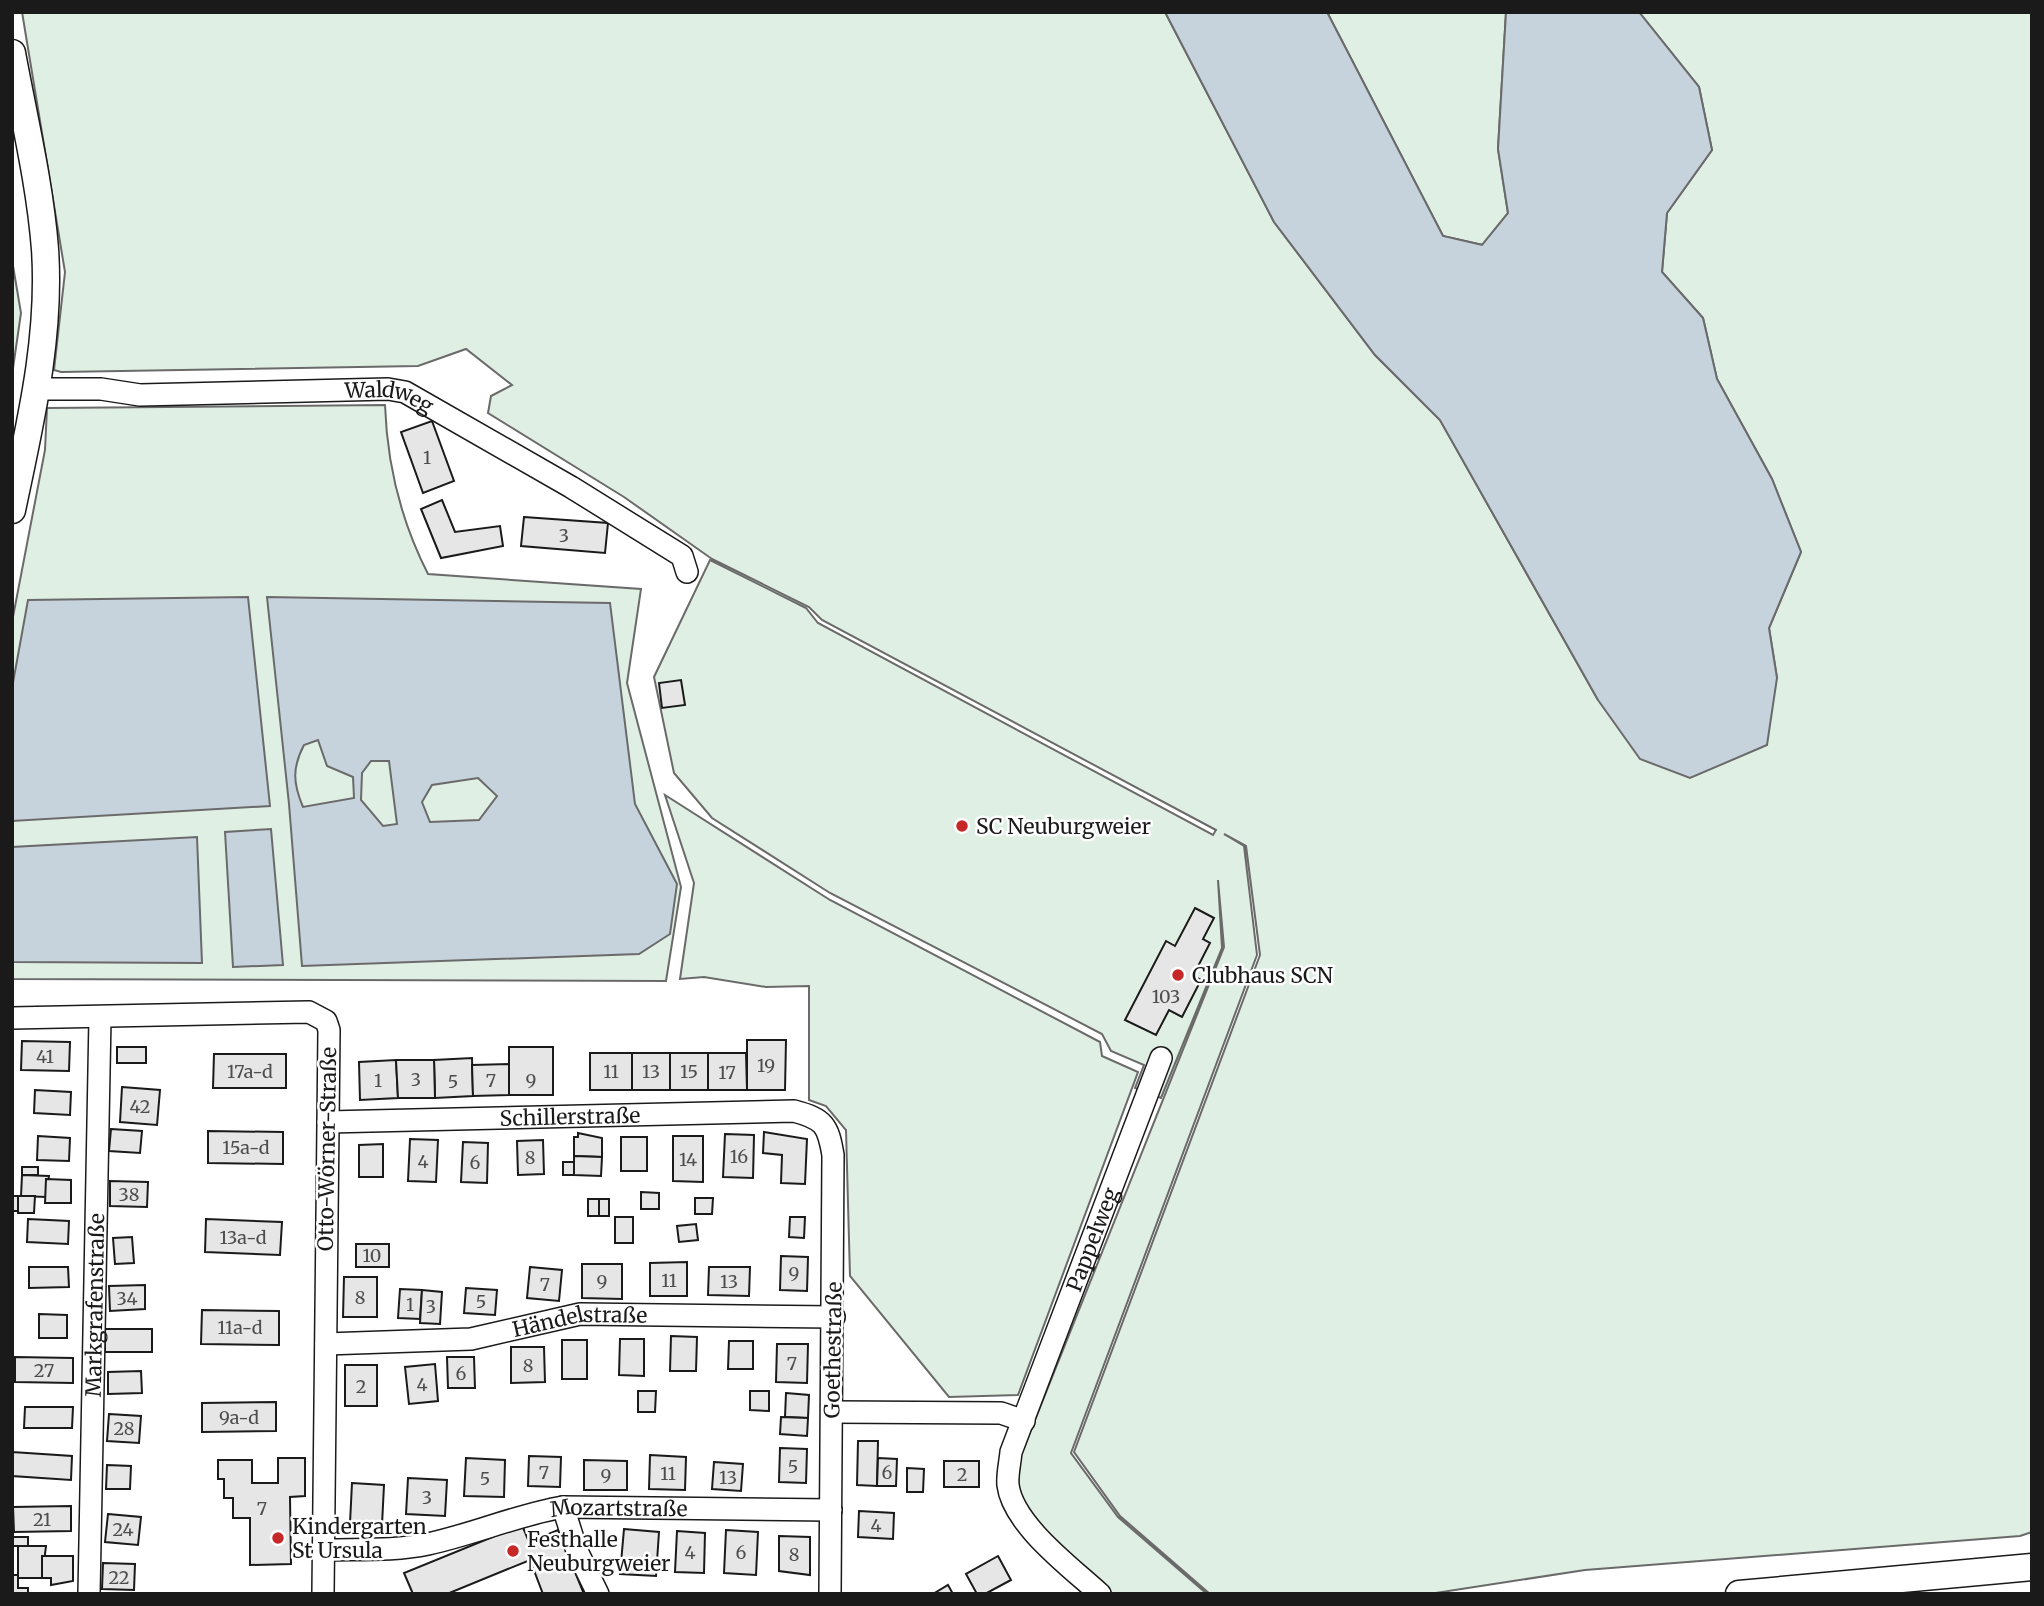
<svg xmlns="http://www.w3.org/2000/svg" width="2044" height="1606" font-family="Merriweather,serif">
	<rect width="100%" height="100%" fill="#fff"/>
	<!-- green -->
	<g fill="#e0efe3" stroke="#6a6a6a" stroke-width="2">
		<path d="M22,12H1165L1274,222L1375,355L1440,420L1598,700L1777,678L1769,628L1801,552L1772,479L1717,379L1703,318L1662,272L1667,213L1712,150L1699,87L1639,12H2032V1532L2020,1536L1585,1570L1429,1594H1210L1120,1516L1074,1452L1260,955L1246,846L1224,834L1244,846L1257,955L1071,1453L1118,1517L1207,1594H1113C1084,1568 1028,1526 1019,1488C1017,1478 1020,1465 1021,1455L1224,947L1218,880L1222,948L1161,1098L1135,1088L1144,1065L1111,1051L1102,1034L830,893L712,818L674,773L654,677L710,560L806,608L818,623L1213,835L1216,830L822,620L809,607L712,559L624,497L488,413L491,396L512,385L466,349L418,366L61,372L54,370L65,272Z"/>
		<path d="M1327,12H1506L1498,149L1508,213L1483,245L1443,236Z"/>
		<path d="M12,260L21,313L12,375Z"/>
		<path d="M385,405C387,463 401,521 428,574L641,589L627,683L681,887L666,981L12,979V622L45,450L47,408Z"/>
		<path d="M665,795L830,900L1100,1042L1102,1056L1138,1072L1018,1395L949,1397L850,1276L846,1130L826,1106L809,1100V986L766,987L704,977L680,979L694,883Z"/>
	</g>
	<!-- water -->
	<g fill="#c6d2dc" stroke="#6a6a6a" stroke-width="2" fill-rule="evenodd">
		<path d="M1165,12H1327L1443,236L1482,245L1508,213L1498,149L1506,12H1639L1699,87L1712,150L1667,213L1662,272L1703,318L1717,379L1772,479L1801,552L1769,628L1777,678L1767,745L1690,778L1640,759L1598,700L1440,420L1375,355L1274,222Z"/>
		<path d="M248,597L270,806L12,821V688L28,600Z"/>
		<path d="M267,597L610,603L635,804L677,884L670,934L639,954L302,966L289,804ZM318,740L327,766L353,777L354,798L303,807C293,783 292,768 304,745ZM371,761H389L397,824L383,826L361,800L362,773ZM478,778L497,796L479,820L430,822L422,802L432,785Z"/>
		<path d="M271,829L283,965L233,967L225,832Z"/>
		<path d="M197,837L202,963L12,962V847Z"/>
	</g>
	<!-- building -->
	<g fill="#e6e6e6" stroke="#1a1a1a" stroke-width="2">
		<path d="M432,421L454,481L423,493L401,432Z"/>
		<path d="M442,500L455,532L500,526L503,546L441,558L421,509Z"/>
		<path d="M524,517L608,523L605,553L521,546Z"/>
		<path d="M681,680L685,705L662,708L659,683Z"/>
		<path d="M1195,908L1214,918L1203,939L1210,943L1193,976L1201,980L1182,1017L1169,1010L1156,1035L1125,1020L1166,941L1175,946Z"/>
		<path d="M747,1040H786L785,1090H747Z"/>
		<path d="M22,1041L70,1042L69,1071L21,1070Z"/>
		<rect x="117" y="1047" width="29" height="16"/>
		<rect x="509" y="1047" width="44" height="48"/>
		<rect x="590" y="1053" width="42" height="37"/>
		<rect x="632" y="1053" width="38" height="37"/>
		<rect x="670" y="1053" width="38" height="37"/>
		<path d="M708,1053H746L747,1090H708Z"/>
		<path d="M214,1054H286V1088H213Z"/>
		<path d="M472,1058L473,1096L435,1098L434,1060Z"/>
		<path d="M396,1060L398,1098L360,1100L359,1062Z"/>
		<path d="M396,1060H434L435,1098H398Z"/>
		<path d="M509,1064V1095L473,1096L472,1065Z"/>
		<path d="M122,1087L160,1090L157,1125L120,1122Z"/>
		<path d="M35,1090L71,1092L70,1115L34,1113Z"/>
		<path d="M111,1129L142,1131L140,1153L109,1151Z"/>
		<path d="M208,1131L283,1132V1164L208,1163Z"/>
		<path d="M764,1132L807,1139L805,1184L781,1183L782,1155L763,1153Z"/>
		<path d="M578,1133L602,1138V1157L574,1156V1137H578Z"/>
		<path d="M725,1134L754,1135L753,1178L723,1177Z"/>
		<path d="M38,1136L70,1138L69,1161L37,1160Z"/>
		<path d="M673,1136H703V1182L673,1181Z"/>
		<rect x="621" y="1137" width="26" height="34"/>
		<path d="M410,1139L438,1140L436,1182L408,1181Z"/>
		<path d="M543,1140L544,1174L518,1175L517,1141Z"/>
		<path d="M463,1142L488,1143L487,1183L461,1182Z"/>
		<path d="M383,1144V1177H359V1145Z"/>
		<path d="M574,1156L602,1157L601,1176L574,1175Z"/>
		<rect x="563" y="1162" width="11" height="13"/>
		<rect x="22" y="1167" width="16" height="8"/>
		<path d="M22,1175L49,1176L46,1197L21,1196Z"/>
		<path d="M46,1179L71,1180V1203H45Z"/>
		<path d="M110,1181L148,1182L147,1207L110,1206Z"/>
		<path d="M641,1192L659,1193V1209H641Z"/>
		<rect x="12" y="1196" width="6" height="15"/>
		<path d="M18,1196H35L34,1213H18Z"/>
		<path d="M695,1198H713L712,1214H695Z"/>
		<rect x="588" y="1199" width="11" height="17"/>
		<rect x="599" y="1199" width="10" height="17"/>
		<rect x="615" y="1217" width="18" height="26"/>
		<path d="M790,1217H805L804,1238L789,1237Z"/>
		<path d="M28,1219L69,1221L68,1244L27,1242Z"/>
		<path d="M206,1219L282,1222L280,1255L205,1252Z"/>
		<path d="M696,1224L698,1240L679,1242L677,1226Z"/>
		<path d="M132,1237L134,1263L115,1264L113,1238Z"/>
		<rect x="356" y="1244" width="33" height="23"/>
		<path d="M781,1256L808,1257L807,1291L780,1290Z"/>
		<path d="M687,1262V1296H650V1263Z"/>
		<path d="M582,1264H622V1299L582,1298Z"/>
		<path d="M29,1267H68L69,1287L29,1288Z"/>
		<path d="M530,1267L562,1270L559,1301L527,1298Z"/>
		<path d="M709,1267H750L749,1296L708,1295Z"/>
		<path d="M344,1277H377V1317H343Z"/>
		<path d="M145,1285V1309L110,1311L109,1286Z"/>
		<path d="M466,1288L497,1290L495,1315L464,1313Z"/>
		<path d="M400,1289L422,1290L420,1319L398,1318Z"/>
		<path d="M422,1290L442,1292L440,1324L420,1323Z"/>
		<path d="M202,1310L279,1311V1345L201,1344Z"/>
		<path d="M39,1314L67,1315V1338H39Z"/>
		<rect x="105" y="1329" width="47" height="23"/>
		<path d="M671,1336L697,1337L696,1371H670Z"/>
		<path d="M620,1339H644V1376L619,1375Z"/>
		<rect x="562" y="1340" width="25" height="39"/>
		<path d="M729,1341H753V1369H728Z"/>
		<path d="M777,1344H808L807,1383L776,1382Z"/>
		<path d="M511,1347H544L545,1382L511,1383Z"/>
		<path d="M15,1357L73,1358V1383L15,1382Z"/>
		<path d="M447,1357H474L475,1388H448Z"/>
		<path d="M435,1364L438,1401L409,1404L405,1367Z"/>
		<rect x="345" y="1365" width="32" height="41"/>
		<path d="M141,1371L142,1393L108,1394V1372Z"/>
		<path d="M638,1391H656L655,1412H638Z"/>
		<path d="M750,1391H769V1411L750,1410Z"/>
		<path d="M786,1393L809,1395L808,1418L785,1417Z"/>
		<path d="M276,1402V1431L202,1432V1403Z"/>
		<path d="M25,1407H73L72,1428H24Z"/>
		<path d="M109,1414L141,1416L139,1443L107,1441Z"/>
		<path d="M781,1417L808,1418L807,1436L780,1434Z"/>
		<path d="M858,1441H878L877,1486L857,1485Z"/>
		<path d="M780,1448L807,1449L806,1483L779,1482Z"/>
		<path d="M12,1452L72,1456L71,1480L12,1476Z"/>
		<path d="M650,1455L686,1457L685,1490L649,1489Z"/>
		<path d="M529,1456L561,1457L560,1487L528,1486Z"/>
		<path d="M278,1458H305V1496L290,1497L291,1564L250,1565V1518H233V1498H224V1479H218V1460H252V1483H278Z"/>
		<path d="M466,1458L505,1460L504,1497L464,1496Z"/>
		<path d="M878,1458L897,1459L896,1486H877Z"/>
		<path d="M584,1460L627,1461V1490H584Z"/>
		<rect x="944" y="1461" width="35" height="26"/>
		<path d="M714,1462L743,1464L741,1491L712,1489Z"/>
		<path d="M107,1465L131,1466L130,1489H106Z"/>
		<path d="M907,1468L924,1469L923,1492H907Z"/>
		<path d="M408,1478L447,1480L445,1516L406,1514Z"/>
		<path d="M352,1483L384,1485L382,1525L350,1523Z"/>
		<path d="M71,1506V1531L14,1532L13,1507Z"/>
		<path d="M859,1511L894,1513L893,1539L858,1537Z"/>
		<path d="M108,1514L141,1517L138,1545L105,1542Z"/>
		<path d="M522,1525L529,1542L558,1530L584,1594H543L530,1560L447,1594H413L404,1573Z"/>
		<path d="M624,1529L659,1532L656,1576L620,1574Z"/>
		<path d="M726,1530L758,1532L756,1575L724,1573Z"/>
		<path d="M677,1531L705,1533L704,1573L675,1572Z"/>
		<path d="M779,1536L810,1537V1575L779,1571Z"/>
		<rect x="12" y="1537" width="16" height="9"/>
		<path d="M18,1546H46L42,1578H18Z"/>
		<path d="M42,1556H73V1581L51,1585V1578H42Z"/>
		<path d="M998,1556L1011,1580L985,1594H977L966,1574Z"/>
		<path d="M103,1563L135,1564L134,1590L102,1589Z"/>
		<path d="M12,1575H18V1588H28V1594H12Z"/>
		<path d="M948,1585L953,1594H933Z"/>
	</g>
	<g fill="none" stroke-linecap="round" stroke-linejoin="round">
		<defs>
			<g id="minor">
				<path id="s1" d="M37,389H101L140,395L388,389L405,392L571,487L682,556L687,572"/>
				<path d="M12,1018L309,1012L326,1021L329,1030L323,1594"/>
				<path id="s2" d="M328,1122L794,1111C824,1119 828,1125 833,1155L830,1594"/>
				<path id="s3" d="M326,1344L471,1339L580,1314L834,1317"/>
				<path d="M833,1412L1001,1413L1024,1421"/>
				<path d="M563,1507L577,1551L598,1594"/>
				<path id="s4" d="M326,1550C360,1549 395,1551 428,1544C474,1534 517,1515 563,1507L831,1510"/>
				<path id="s5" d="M89,1594L100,1018"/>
				<path id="s6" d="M1100,1594C1072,1568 1013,1525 1008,1485C1007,1475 1010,1463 1011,1452L1161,1058"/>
			</g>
			<g id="major">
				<path d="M12,53C24,118 40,184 45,249C51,338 30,424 12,510"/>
				<path d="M1739,1594L2032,1567"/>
			</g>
		</defs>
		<!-- minor casing -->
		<use href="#minor" stroke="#1a1a1a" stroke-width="24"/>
		<!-- major casing -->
		<use href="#major" stroke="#1a1a1a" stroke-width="29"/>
		<!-- minor -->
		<use href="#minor" stroke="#fff" stroke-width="21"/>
		<!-- major -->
		<use href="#major" stroke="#fff" stroke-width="26"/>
	</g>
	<!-- markers -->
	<g fill="#c62828" stroke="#fff" stroke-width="2.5">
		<circle cx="962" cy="826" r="7"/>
		<circle cx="1178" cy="975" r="7"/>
		<circle cx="278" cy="1538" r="7"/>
		<circle cx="513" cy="1551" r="7"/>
	</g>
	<g text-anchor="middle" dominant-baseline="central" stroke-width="5" stroke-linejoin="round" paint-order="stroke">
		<!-- number labels -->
		<g font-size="18" fill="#4d4d4d">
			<text x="427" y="457">1</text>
			<text x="564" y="535">3</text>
			<text x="1166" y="996">103</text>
			<text x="45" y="1056">41</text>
			<text x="766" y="1065">19</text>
			<text x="250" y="1071">17a-d</text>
			<text x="611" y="1071">11</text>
			<text x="651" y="1071">13</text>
			<text x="689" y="1071">15</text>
			<text x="727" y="1072">17</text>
			<text x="416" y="1079">3</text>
			<text x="378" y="1080">1</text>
			<text x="491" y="1080">7</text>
			<text x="531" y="1080">9</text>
			<text x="453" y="1081">5</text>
			<text x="140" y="1106">42</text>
			<text x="246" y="1147">15a-d</text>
			<text x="739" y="1156">16</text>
			<text x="530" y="1157">8</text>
			<text x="688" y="1159">14</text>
			<text x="423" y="1161">4</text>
			<text x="475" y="1162">6</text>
			<text x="129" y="1194">38</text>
			<text x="243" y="1237">13a-d</text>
			<text x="372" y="1255">10</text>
			<text x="794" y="1273">9</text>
			<text x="669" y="1280">11</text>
			<text x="602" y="1281">9</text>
			<text x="729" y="1281">13</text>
			<text x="545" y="1284">7</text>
			<text x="360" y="1297">8</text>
			<text x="127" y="1298">34</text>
			<text x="481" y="1301">5</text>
			<text x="410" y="1304">1</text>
			<text x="431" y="1306">3</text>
			<text x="240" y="1327">11a-d</text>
			<text x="792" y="1363">7</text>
			<text x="528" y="1365">8</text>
			<text x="44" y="1370">27</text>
			<text x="461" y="1373">6</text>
			<text x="422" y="1384">4</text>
			<text x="361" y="1386">2</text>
			<text x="239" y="1417">9a-d</text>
			<text x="124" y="1428">28</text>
			<text x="793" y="1466">5</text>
			<text x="544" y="1472">7</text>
			<text x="887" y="1472">6</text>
			<text x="668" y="1473">11</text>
			<text x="962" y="1474">2</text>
			<text x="606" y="1475">9</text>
			<text x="728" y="1477">13</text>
			<text x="485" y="1478">5</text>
			<text x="427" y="1497">3</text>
			<text x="262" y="1508">7</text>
			<text x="42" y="1519">21</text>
			<text x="876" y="1525">4</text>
			<text x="123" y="1529">24</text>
			<text x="690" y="1552">4</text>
			<text x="741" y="1552">6</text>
			<text x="794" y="1554">8</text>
			<text x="119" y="1577">22</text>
		</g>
		<!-- street labels -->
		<g font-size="21" fill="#1a1a1a" stroke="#fff">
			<text stroke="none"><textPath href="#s1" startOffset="354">Waldweg</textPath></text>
			<text stroke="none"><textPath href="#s2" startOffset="242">Schillerstraße</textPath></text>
			<text transform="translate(327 1149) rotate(-89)">Otto-Wörner-Straße</text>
			<text stroke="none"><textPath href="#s6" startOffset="406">Pappelweg</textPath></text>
			<text stroke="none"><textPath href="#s5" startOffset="289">Markgrafenstraße</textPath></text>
			<text stroke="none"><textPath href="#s3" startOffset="256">Händelstraße</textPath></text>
			<text transform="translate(833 1350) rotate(-89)">Goethestraße</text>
			<text stroke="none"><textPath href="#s4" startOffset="298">Mozartstraße</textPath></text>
		</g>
		<!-- poi labels -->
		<g font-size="21" fill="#1a1a1a" stroke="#fff" text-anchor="start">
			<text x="976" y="826">SC Neuburgweier</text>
			<text x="1192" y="975">Clubhaus SCN</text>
			<text x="292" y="1526">Kindergarten<tspan x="292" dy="24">St Ursula</tspan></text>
			<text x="527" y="1539">Festhalle<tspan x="527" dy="24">Neuburgweier</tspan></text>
		</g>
	</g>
	<!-- border -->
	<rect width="2044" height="1606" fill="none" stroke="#1a1a1a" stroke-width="28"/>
</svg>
